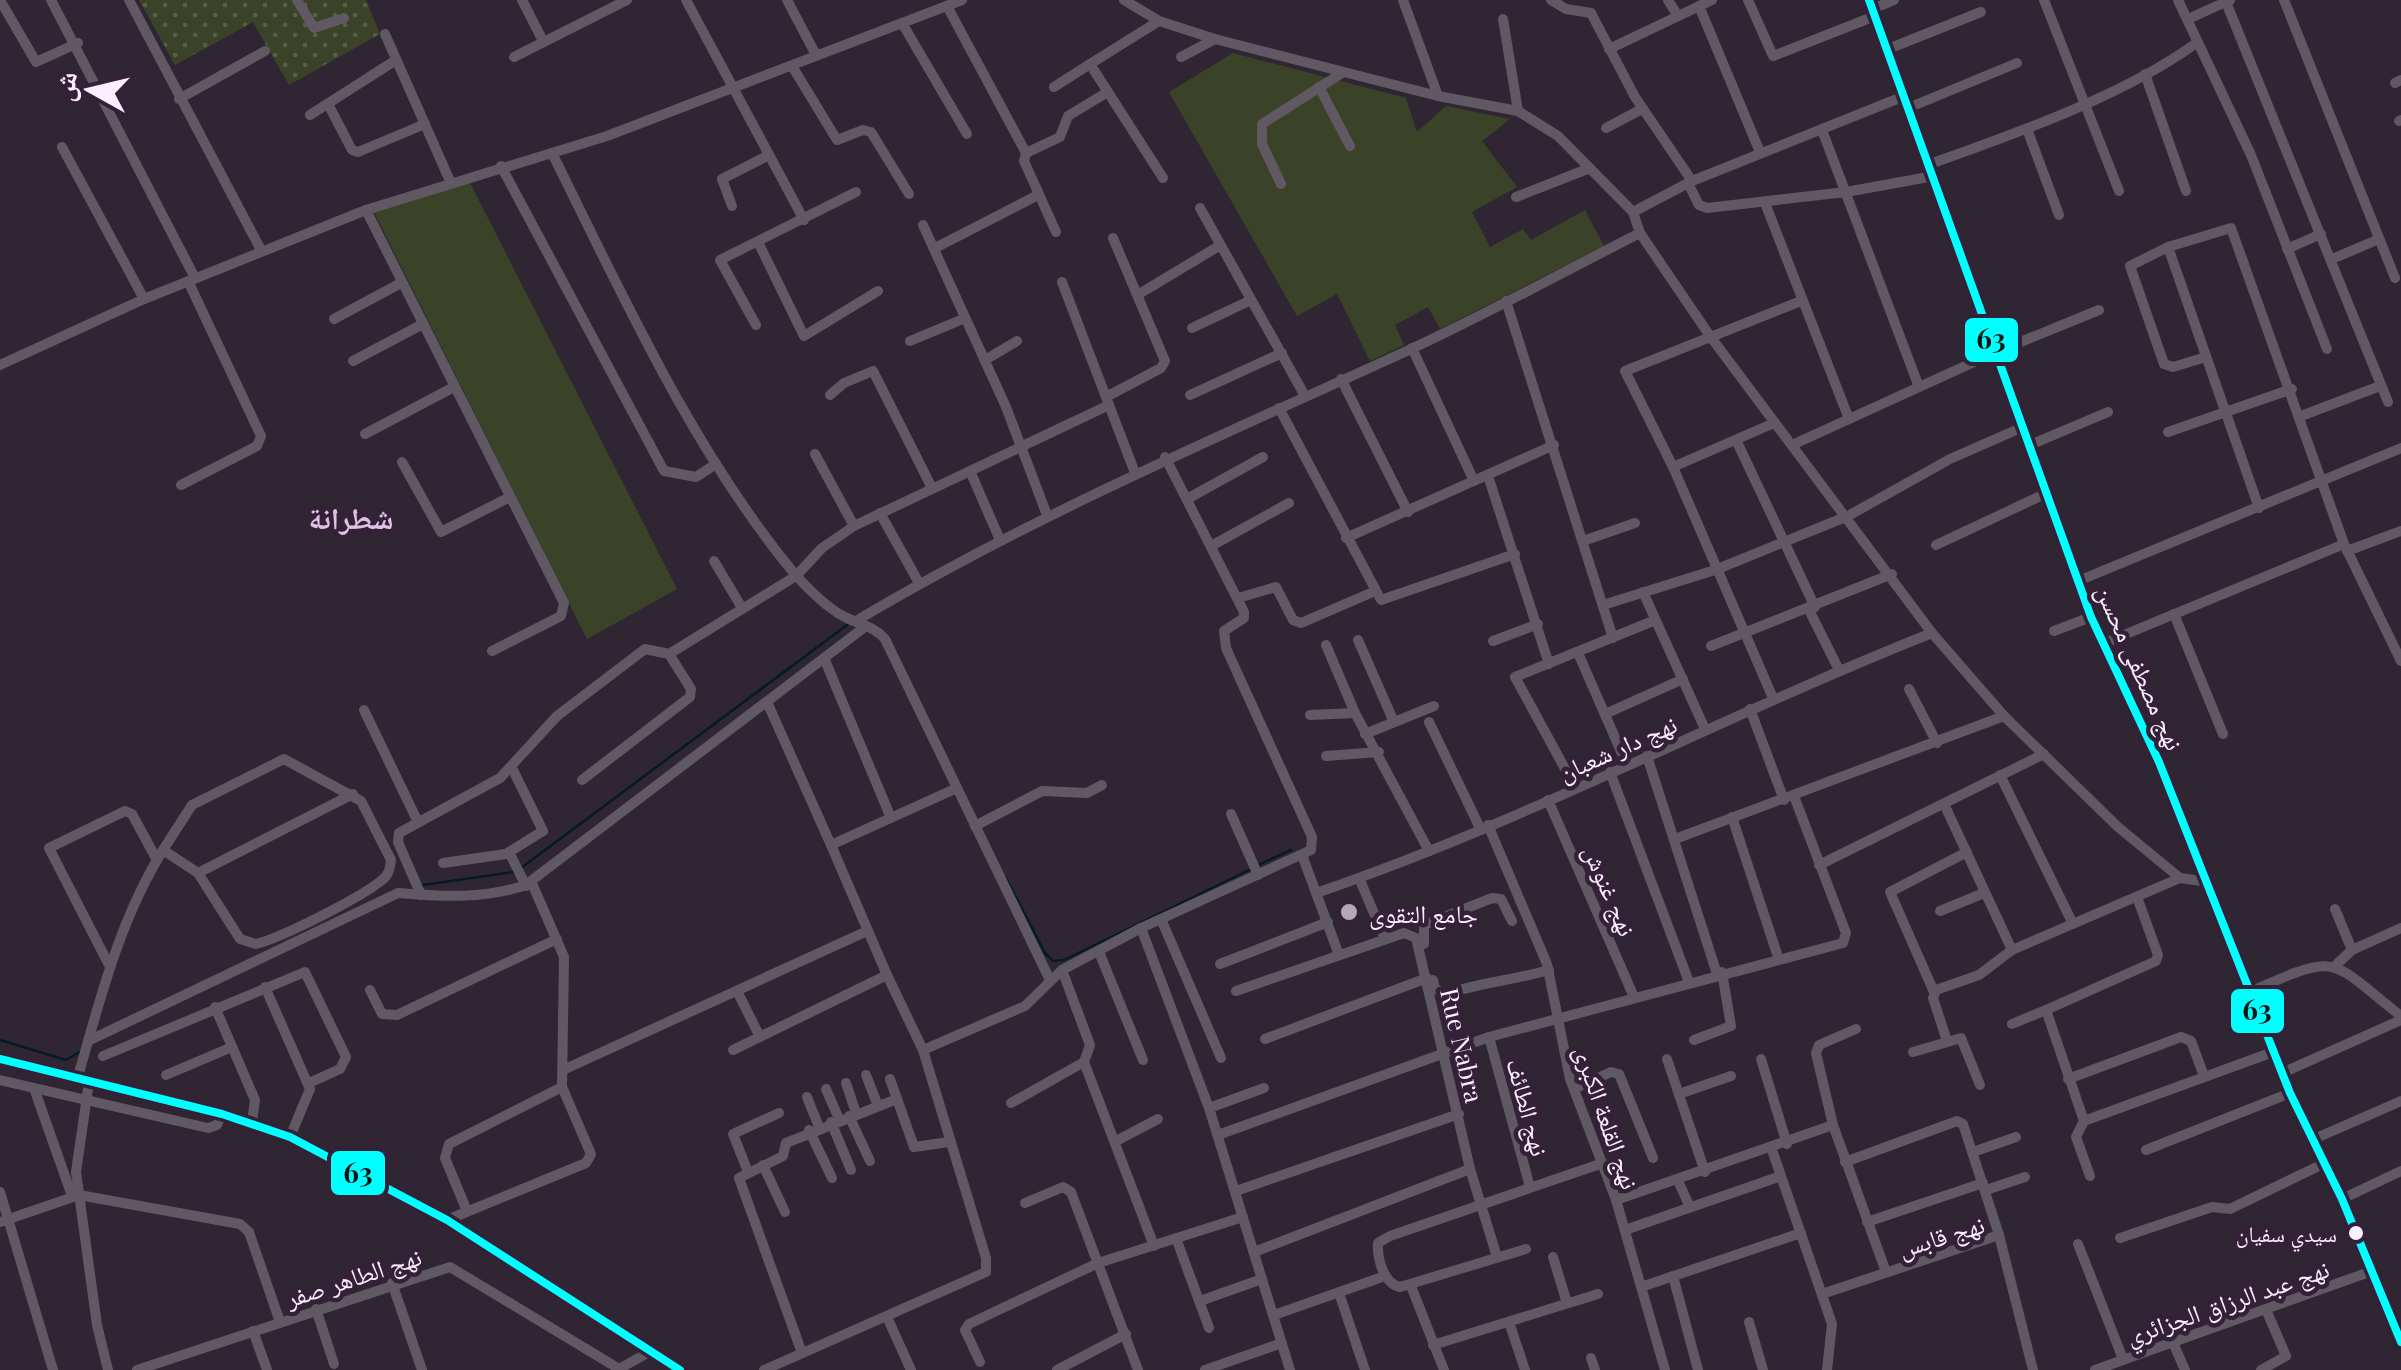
<svg xmlns="http://www.w3.org/2000/svg" width="2401" height="1370" font-family="'Playfair Display','Noto Naskh Arabic',serif">
	<defs>
		<pattern id="garden-dots" width="8" height="8" patternUnits="userSpaceOnUse" patternTransform="scale(2.5)"><rect width="8" height="8" fill="#3a4327"/><path d="M2 2h.1M6 6h.1" fill="none" stroke="#575e47" stroke-width="1.8" stroke-linecap="round"/></pattern>
	</defs>
	<rect width="100%" height="100%" fill="#302633"/>
	<!-- grass -->
	<g fill="#3a4327">
		<path d="M1233,53L1406,98L1417,132L1446,106L1510,119L1482,141L1517,187L1472,212L1490,247L1523,229L1531,240L1585,210L1604,246L1440,329L1428,307L1395,325L1404,345L1370,361L1337,294L1297,316L1169,92Z"/>
		<path d="M468,179L677,589L587,639L373,210Z"/>
	</g>
	<!-- garden -->
	<path fill="url(#garden-dots)" d="M139,0H366L380,34L289,85L253,22L175,65Z"/>
	<g fill="none" stroke-linecap="round" stroke-linejoin="round">
		<!-- stream -->
		<g stroke="#041b25" stroke-width="2.5">
			<path d="M1256,866L1291,850"/>
			<path d="M521,868L847,625"/>
			<path d="M1006,878L1045,953L1053,961L1064,960L1249,870"/>
			<path d="M423,885L514,872"/>
			<path d="M0,1040L66,1060L79,1052"/>
		</g>
		<!-- minor -->
		<g stroke="#605862" stroke-width="10">
			<path d="M0,0L36,62L78,43"/>
			<path d="M51,0L195,278"/>
			<path d="M129,0L261,250"/>
			<path d="M297,0L314,28L344,18"/>
			<path d="M522,0L543,41"/>
			<path d="M686,0L804,220"/>
			<path d="M787,0L816,55"/>
			<path d="M1124,0L1159,21L1215,39L1438,96L1518,111L1558,136L1633,212L1640,233L1710,336L1932,633L2004,716L2118,827L2180,878L2209,882"/>
			<path d="M1403,0L1438,96"/>
			<path d="M1551,0L1566,9L1591,13L1635,97L1692,181"/>
			<path d="M1668,0L1678,16"/>
			<path d="M1748,0L1773,56L1875,16"/>
			<path d="M2044,0L2119,191"/>
			<path d="M2178,0L2251,155L2327,349"/>
			<path d="M2284,0L2395,278"/>
			<path d="M2226,2L2388,402"/>
			<path d="M947,6L1026,153L1024,161L1056,232"/>
			<path d="M1699,6L1760,152"/>
			<path d="M1873,9L1894,0"/>
			<path d="M1503,19L1518,111"/>
			<path d="M2188,19L2230,0"/>
			<path d="M1159,21L1090,64L1163,178"/>
			<path d="M902,23L967,134"/>
			<path d="M385,34L450,181"/>
			<path d="M1609,49L1712,0"/>
			<path d="M1888,49L1981,12"/>
			<path d="M514,57L627,0"/>
			<path d="M1181,57L1215,39"/>
			<path d="M792,66L837,140L863,130L871,132L909,194"/>
			<path d="M2145,74L2186,191"/>
			<path d="M2395,83L2401,80"/>
			<path d="M1054,87L1090,64"/>
			<path d="M1319,87L1350,146"/>
			<path d="M179,99L265,51"/>
			<path d="M328,104L352,150L358,152L425,124"/>
			<path d="M1908,108L2017,63"/>
			<path d="M310,115L396,60"/>
			<path d="M2399,121L2401,120"/>
			<path d="M1606,128L1642,109"/>
			<path d="M2027,129L2059,215"/>
			<path d="M1822,130L1919,387"/>
			<path d="M62,147L144,299"/>
			<path d="M552,153C623,296 692,449 793,572C806,587 828,609 845,617C860,625 874,626 885,639L1050,980"/>
			<path d="M1026,153L1060,137L1068,116L1106,93"/>
			<path d="M1930,164C2014,134 2123,96 2195,44"/>
			<path d="M501,166L664,471L696,477L716,464"/>
			<path d="M1688,183L1699,205L1707,208L1846,192L1934,176"/>
			<path d="M1281,184L1262,144V124L1342,73"/>
			<path d="M1516,197L1590,168"/>
			<path d="M1765,203L1849,419"/>
			<path d="M732,206L722,179L767,156"/>
			<path d="M1200,208L1305,396"/>
			<path d="M366,210L564,603L561,616L492,651"/>
			<path d="M1633,212L1692,181L1902,97"/>
			<path d="M923,225L1006,407L1047,515"/>
			<path d="M758,242L804,336L878,291"/>
			<path d="M2168,247L2259,508"/>
			<path d="M935,248L1038,195"/>
			<path d="M2287,249L2321,234"/>
			<path d="M2332,259L2379,239"/>
			<path d="M1062,282L1135,473"/>
			<path d="M1139,294L1219,246"/>
			<path d="M1506,301L1613,638"/>
			<path d="M334,319L401,283"/>
			<path d="M756,325L720,260L856,192"/>
			<path d="M1192,328L1251,300"/>
			<path d="M910,341L963,319"/>
			<path d="M1412,348L1474,481"/>
			<path d="M2206,357L2173,367L2164,364L2130,266L2168,247L2231,228L2344,544L2401,661"/>
			<path d="M985,360L1017,341"/>
			<path d="M353,361L421,325"/>
			<path d="M0,365L144,299L366,210L607,136L962,0"/>
			<path d="M1341,379L1408,512"/>
			<path d="M830,395L844,383L873,371L932,488"/>
			<path d="M1190,395L1282,353"/>
			<path d="M1106,397L1161,368L1165,361L1113,238"/>
			<path d="M1279,408L1381,600L1515,554"/>
			<path d="M2301,416L2380,386"/>
			<path d="M2168,432L2292,389"/>
			<path d="M365,434L452,388"/>
			<path d="M1737,442L1815,607"/>
			<path d="M1792,445L1996,352L2099,310"/>
			<path d="M2030,445L2108,412"/>
			<path d="M815,454L854,526"/>
			<path d="M402,462L441,532L510,497"/>
			<path d="M1673,467L1625,371L1801,301"/>
			<path d="M970,471L1000,540"/>
			<path d="M1488,476L1549,664"/>
			<path d="M181,485L257,446L261,436L188,281"/>
			<path d="M1187,499L1263,457"/>
			<path d="M880,513L919,583"/>
			<path d="M1346,538L1554,445"/>
			<path d="M1583,541L1635,523"/>
			<path d="M1213,545L1289,503"/>
			<path d="M1936,545L2047,493"/>
			<path d="M2347,551L2401,531"/>
			<path d="M714,561L742,608"/>
			<path d="M2078,581L2401,448"/>
			<path d="M1643,592L1705,729"/>
			<path d="M1238,598L1276,587L1293,620L1301,623L1373,592"/>
			<path d="M1603,605L1715,570L1848,516L1950,459L2023,427"/>
			<path d="M1809,610L1839,670"/>
			<path d="M2174,614L2223,734"/>
			<path d="M856,621C1034,515 1221,436 1409,350C1487,314 1563,272 1640,233"/>
			<path d="M2054,631L2091,617"/>
			<path d="M1358,640L1394,722"/>
			<path d="M1493,641L1538,624"/>
			<path d="M2102,644L2344,544"/>
			<path d="M1326,645L1355,713L1429,851"/>
			<path d="M1711,646L1892,574"/>
			<path d="M1578,653L1627,765"/>
			<path d="M669,654L796,576L822,548L854,526L1109,405"/>
			<path d="M824,658L891,818"/>
			<path d="M1909,689L1937,743"/>
			<path d="M1773,698L1673,467L1774,423"/>
			<path d="M767,702L831,845"/>
			<path d="M1750,709L1784,800"/>
			<path d="M364,710L417,820"/>
			<path d="M1605,714L1683,679"/>
			<path d="M1310,715L1355,713"/>
			<path d="M1429,722L1480,828"/>
			<path d="M1365,734L1434,706"/>
			<path d="M1326,756L1379,752"/>
			<path d="M1647,756L1717,974"/>
			<path d="M1610,772L1689,982"/>
			<path d="M2000,775L2073,924"/>
			<path d="M1575,787L1515,677L1653,621"/>
			<path d="M1548,800L1634,997"/>
			<path d="M1945,806L2012,950"/>
			<path d="M1231,814L1258,875"/>
			<path d="M1732,817L1778,957"/>
			<path d="M1488,825L1547,964L1570,1079L1616,1200L1665,1370"/>
			<path d="M975,826L1042,791L1087,793L1102,785"/>
			<path d="M1675,839L2004,716"/>
			<path d="M509,852L526,886"/>
			<path d="M1302,855L1339,955"/>
			<path d="M443,863L506,854L543,831L512,768"/>
			<path d="M1819,865L2044,754"/>
			<path d="M198,873L353,794"/>
			<path d="M1359,878L1385,939"/>
			<path d="M1316,893C1527,821 1725,715 1932,633"/>
			<path d="M421,895L398,842L399,833L500,778L557,716L645,649L669,654L691,689L690,697L582,780"/>
			<path d="M2335,909L2352,950"/>
			<path d="M1940,911L1984,893"/>
			<path d="M1161,919L1221,1058"/>
			<path d="M1141,928L1209,1108L1290,1370"/>
			<path d="M1424,944V925L1492,898L1501,899L1512,921"/>
			<path d="M1099,952L1143,1060"/>
			<path d="M1220,964L1328,922"/>
			<path d="M109,965L49,848L125,811L132,814L157,860"/>
			<path d="M2336,965L2352,950L2401,928"/>
			<path d="M1062,970L1090,1045L1084,1062L1154,1246"/>
			<path d="M887,975L831,845L957,788"/>
			<path d="M1433,980L1435,989L1445,994C1480,983 1513,980 1549,970"/>
			<path d="M265,987L310,1089L290,1137"/>
			<path d="M370,990L382,1014L397,1015L557,939"/>
			<path d="M737,991L760,1037"/>
			<path d="M1236,991L1404,933L1416,938L1470,1169L1497,1257"/>
			<path d="M2252,991C2341,952 2327,958 2401,1016"/>
			<path d="M1934,992L1890,892L1967,852"/>
			<path d="M215,1007L255,1100L252,1122"/>
			<path d="M2012,1024L2046,1010"/>
			<path d="M1856,1029L1819,1045L1816,1053L1833,1125L1886,1272"/>
			<path d="M1489,1037L1530,1187"/>
			<path d="M1265,1039L1427,978"/>
			<path d="M1694,1040L1731,1026L1722,972"/>
			<path d="M88,1041L398,893C445,897 484,899 530,884"/>
			<path d="M1947,1041L1933,998L1936,990L1979,975L2012,950L2180,878"/>
			<path d="M733,1050L887,975L923,1050"/>
			<path d="M1913,1052L1961,1038L1980,1085"/>
			<path d="M103,1056L305,972L346,1057L340,1069L309,1083"/>
			<path d="M0,1059L222,1114L290,1137L447,1220L680,1370"/>
			<path d="M1667,1059L1705,1172"/>
			<path d="M1761,1059L1787,1144"/>
			<path d="M563,1070L865,932"/>
			<path d="M2282,1073L2401,1020"/>
			<path d="M166,1075L232,1047"/>
			<path d="M866,1075L878,1106"/>
			<path d="M890,1079L914,1147L949,1142"/>
			<path d="M2068,1079L2181,1037L2191,1041L2204,1076"/>
			<path d="M0,1080L208,1128L217,1125L222,1114"/>
			<path d="M77,1080C100,1000 119,921 163,850L198,873L240,939L256,944C281,938 362,897 382,880C389,875 390,868 391,860L361,801L284,759L192,805L163,850"/>
			<path d="M89,1082L76,1172L97,1325L108,1370"/>
			<path d="M846,1083L856,1113"/>
			<path d="M826,1089L839,1119"/>
			<path d="M1574,1089L1611,1072L1619,1074L1653,1158"/>
			<path d="M35,1091L72,1196"/>
			<path d="M1679,1094L1731,1076"/>
			<path d="M807,1097L819,1127"/>
			<path d="M1011,1103L1084,1062"/>
			<path d="M1209,1108L1264,1088"/>
			<path d="M849,1116L870,1161"/>
			<path d="M2084,1121L2046,1010L2156,961L2158,955L2137,897"/>
			<path d="M831,1122L851,1170"/>
			<path d="M809,1130L832,1178"/>
			<path d="M1218,1135L1489,1037L1843,943L1846,933L1794,796"/>
			<path d="M2314,1139L2401,1101"/>
			<path d="M1116,1141L1158,1119"/>
			<path d="M1772,1150L1832,1324L1827,1370"/>
			<path d="M2146,1150L2290,1093"/>
			<path d="M1973,1152L2016,1137"/>
			<path d="M1845,1162L1957,1121L1963,1124L1999,1235L2033,1370"/>
			<path d="M763,1165L785,1212"/>
			<path d="M748,1172L733,1134L779,1113"/>
			<path d="M2090,1176L2076,1137L2084,1121L2273,1052"/>
			<path d="M1678,1181L1690,1207"/>
			<path d="M1986,1190L2025,1177"/>
			<path d="M1236,1191L1459,1114"/>
			<path d="M0,1192L53,1370"/>
			<path d="M2342,1199L2401,1171"/>
			<path d="M1616,1200L1833,1125"/>
			<path d="M1025,1203L1063,1187L1071,1192L1138,1370"/>
			<path d="M467,1211L445,1158L449,1144L562,1087"/>
			<path d="M447,1220L586,1163L591,1154L562,1087L564,957L531,881L866,626"/>
			<path d="M0,1222L79,1195L240,1224L249,1232L280,1322"/>
			<path d="M1867,1222L1983,1183"/>
			<path d="M1625,1230L1781,1176"/>
			<path d="M1176,1238L1209,1328"/>
			<path d="M2120,1238L2212,1207L2230,1209L2325,1163"/>
			<path d="M2078,1244L2123,1359"/>
			<path d="M1526,1249L1400,1287C1384,1284 1377,1259 1378,1243L1390,1236L1603,1163"/>
			<path d="M1254,1252L1470,1169"/>
			<path d="M1553,1257L1567,1303"/>
			<path d="M1673,1276L1698,1370"/>
			<path d="M392,1283L422,1370"/>
			<path d="M1411,1286L1444,1370"/>
			<path d="M1641,1287L1801,1233"/>
			<path d="M1339,1293L1365,1370"/>
			<path d="M1822,1294L1999,1235"/>
			<path d="M1200,1301L1262,1279"/>
			<path d="M316,1309L334,1364"/>
			<path d="M1274,1315L1385,1276"/>
			<path d="M887,1317L911,1370"/>
			<path d="M1509,1322L1525,1370"/>
			<path d="M1749,1322L1763,1370"/>
			<path d="M253,1331L267,1370"/>
			<path d="M1433,1345L1598,1294"/>
			<path d="M2174,1345L2185,1370"/>
			<path d="M802,1353L739,1178L783,1156L786,1143L897,1099"/>
			<path d="M1591,1358L1595,1370"/>
			<path d="M980,1362L965,1330L969,1324L1098,1263L1243,1217"/>
			<path d="M137,1370L450,1267L621,1370"/>
			<path d="M617,1370L651,1351"/>
			<path d="M764,1370L986,1272V1258L923,1050L1025,1006L1062,970L1141,928L1311,850L1312,837L1226,648L1224,631L1244,618V612L1165,457"/>
			<path d="M1057,1370L1126,1334"/>
			<path d="M1205,1370L1282,1343"/>
			<path d="M2095,1370L2372,1271"/>
			<path d="M2261,1370L2286,1356L2267,1312"/>
		</g>
		<!-- major -->
		<path stroke="#6a5d64" stroke-width="12" d="M1869,0L2091,617L2159,762L2290,1093L2342,1199L2401,1342"/>
		<defs>
			<g id="bus-1">
				<path d="M1869,0L2091,617L2159,762L2290,1093L2342,1199L2401,1342"/>
				<path d="M0,1059L222,1114L290,1137L447,1220L680,1370"/>
			</g>
		</defs>
		<!-- bus-1 casing -->
		<use href="#bus-1" stroke="#342138" stroke-width="15"/>
		<!-- bus-1 -->
		<use href="#bus-1" stroke="#0ff" stroke-width="8"/>
	</g>
	<!-- markers -->
	<circle fill="#b4a8b7" stroke="#342138" stroke-width="4" cx="1349" cy="912" r="10"/>
	<circle fill="#fbeefe" stroke="#342138" stroke-width="4" cx="2356" cy="1233" r="9"/>
	<g text-anchor="middle" dominant-baseline="central" stroke-width="9" stroke-linejoin="round" paint-order="stroke">
		<!-- bus labels -->
		<g font-size="22" fill="#fbeefe" stroke="#342138" text-anchor="end">
			<text x="2337" y="1233">سيدي سفيان</text>
		</g>
		<!-- street labels -->
		<g font-size="25" fill="#fbeefe" stroke="#342138">
			<text transform="translate(2141 667) rotate(66)">نهج مصطفى محسن</text>
			<text transform="translate(1617 747) rotate(-24)">نهج دار شعبان</text>
			<text transform="translate(1611 890) rotate(67)">نهج غنوش</text>
			<text transform="translate(1463 1045) rotate(77)">Rue Nabra</text>
			<text transform="translate(1529 1107) rotate(75)">نهج الطائف</text>
			<text transform="translate(1608 1117) rotate(71)">نهج القلعة الكبرى</text>
			<text transform="translate(1941 1235) rotate(-17)">نهج قابس</text>
			<text transform="translate(353 1276) rotate(-18)">نهج الطاهر صفر</text>
			<text transform="translate(2227 1301) rotate(-19)">نهج عبد الرزاق الجزائري</text>
		</g>
		<!-- poi labels -->
		<g font-size="25" fill="#fbeefe" stroke="#342138" text-anchor="start">
			<text x="1369" y="912">جامع التقوى</text>
		</g>
		<!-- quarter labels -->
		<g font-size="30" font-weight="bold" fill="#dcc3e1" stroke="#342138">
			<text x="351" y="517">شطرانة</text>
		</g>
	</g>
	<g stroke="#342138" stroke-width="4">
		<rect x="1963" y="316" width="57" height="48" rx="10" fill="#0ff"/>
		<rect x="2229" y="987" width="57" height="48" rx="10" fill="#0ff"/>
		<rect x="329" y="1149" width="58" height="48" rx="10" fill="#0ff"/>
	</g>
	<g font-size="28" text-anchor="middle" font-weight="bold" fill="#111">
		<text x="1991" y="349">63</text>
		<text x="2257" y="1020">63</text>
		<text x="358" y="1183">63</text>
	</g>
	<!-- north arrow -->
	<g transform="translate(90 90) rotate(278)" stroke="#342138" stroke-width="8" paint-order="stroke">
	<path d="M0-8L18 38L0 25L-18 38Z" fill="#fbeefe"/>
	<text y="-15" font-size="28" font-weight="bold" text-anchor="middle" fill="#fbeefe">ش</text>
	</g>
</svg>
